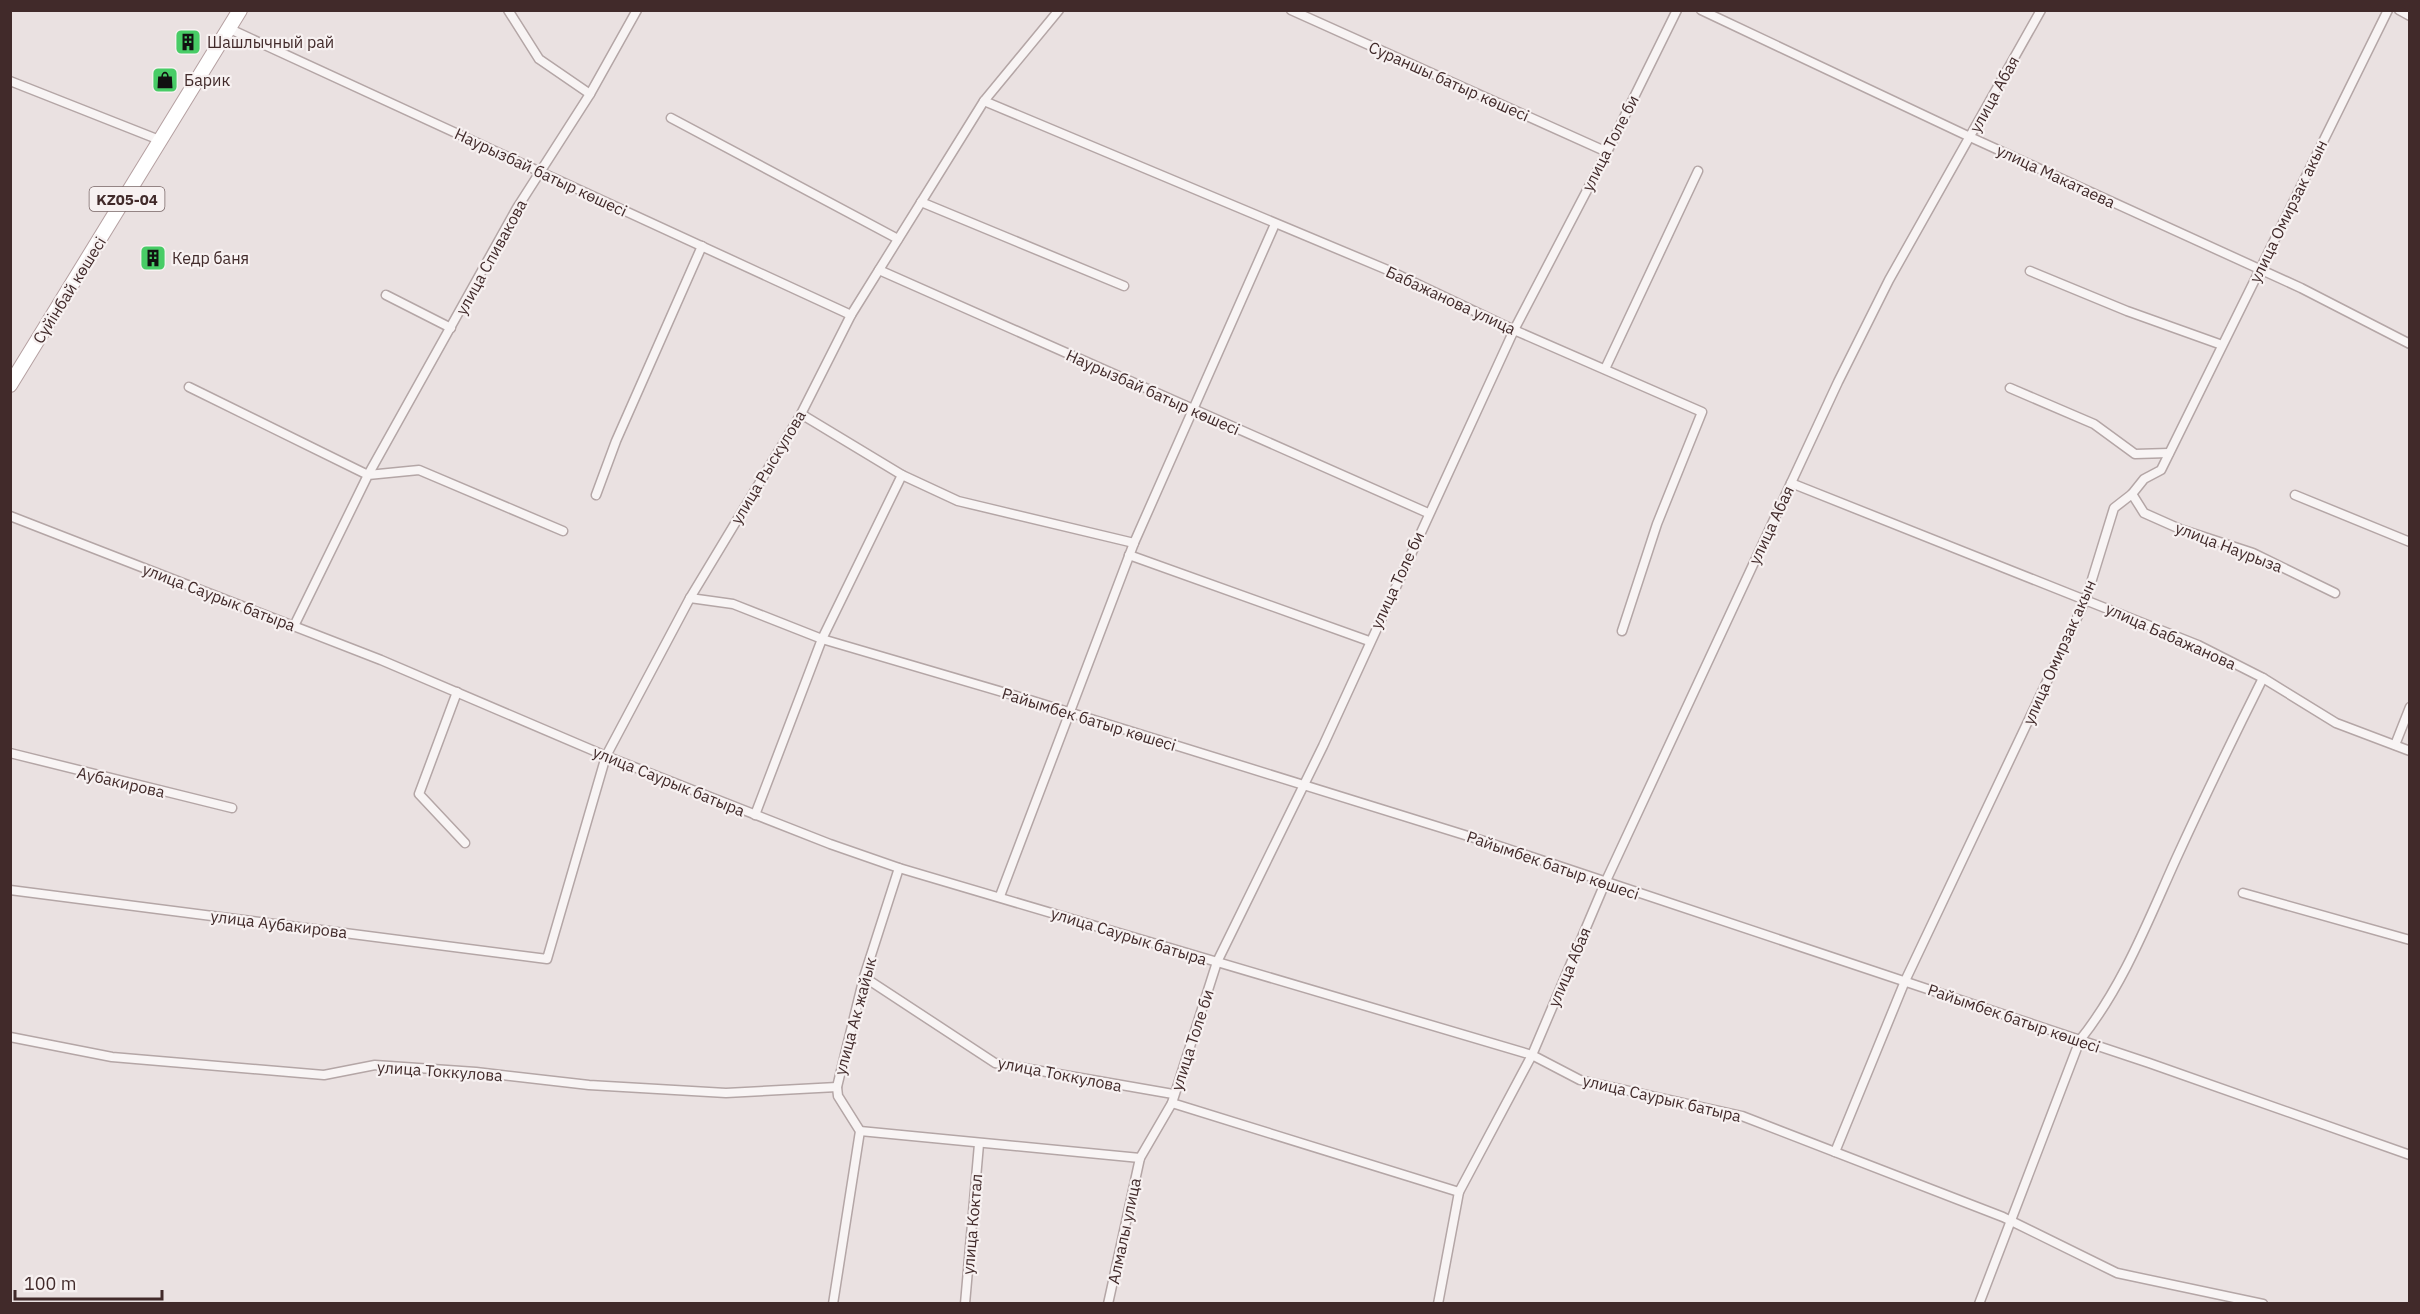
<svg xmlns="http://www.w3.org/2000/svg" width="2420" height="1314" font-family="'IBM Plex Sans',sans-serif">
	<rect width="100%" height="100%" fill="#eae1e1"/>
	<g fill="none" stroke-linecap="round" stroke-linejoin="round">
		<defs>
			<g id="street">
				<path d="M508,10L539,59L590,94"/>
				<path d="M1291,10L1607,152"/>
				<path d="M1701,10L1970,137L2301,288L2410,344"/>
				<path d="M2399,10L2410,16"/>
				<path d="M230,29L851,315"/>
				<path d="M10,81L162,141"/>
				<path d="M984,101L1390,271L1514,330L1702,412L1657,524L1622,631"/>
				<path d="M671,118L898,239"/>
				<path d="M921,202L1124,286"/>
				<path d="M879,270L1428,513"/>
				<path d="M2030,271L2127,311L2222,345"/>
				<path d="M386,295L451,328"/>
				<path d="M1605,369L1698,171"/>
				<path d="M189,387L368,475L517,208L590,94L637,10"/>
				<path d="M2010,388L2094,424L2135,454L2169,453"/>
				<path d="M801,414L902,475L958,501L1134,543"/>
				<path d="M1791,483L2198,645L2263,678L2336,723L2410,751"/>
				<path d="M2132,494L2144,513L2180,529L2253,553L2335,593"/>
				<path d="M596,495L616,441L702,246"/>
				<path d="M2295,495L2410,542"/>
				<path d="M10,516L381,660L606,756L830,844L899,868L1532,1055L1580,1080L1742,1116L2003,1217L2117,1273L2263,1304"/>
				<path d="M1129,555L1369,641"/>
				<path d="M690,598L733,604L822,639L1033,701L1484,841L2149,1063L2410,1155"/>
				<path d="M294,626L368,475L419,470L563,531"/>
				<path d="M457,692L419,794L465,843"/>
				<path d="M2395,745L2410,707"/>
				<path d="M10,753L232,808"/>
				<path d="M755,815L822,639L902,475"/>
				<path d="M10,890L547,959L606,756L690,598L801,414L851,315L984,101L1059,10"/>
				<path d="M2243,893L2410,940"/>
				<path d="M1000,896L1134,543L1275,224"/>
				<path d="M864,977L995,1063L1173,1094"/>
				<path d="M10,1037L112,1057L324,1075L375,1065L476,1072L589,1085L726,1093L837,1087"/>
				<path d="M1172,1103L1459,1192"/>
				<path d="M860,1131L1140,1158"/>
				<path d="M1835,1152L1905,981L2086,599L2114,508L2132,494L2144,479L2161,470L2388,10"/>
				<path d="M833,1304L860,1131L838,1096L837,1087L864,977L899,868"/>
				<path d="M965,1304L979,1144"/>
				<path d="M1108,1304L1140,1158L1172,1103L1217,962L1323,746L1514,330L1607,152L1677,10"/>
				<path d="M1438,1304L1459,1192L1532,1055L1605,883L1838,382L1889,280L2041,10"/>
				<path d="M1979,1304L2080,1040C2123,986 2148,921 2176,859C2204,798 2233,738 2263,678"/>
			</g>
			<path id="primary" d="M10,385L240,10"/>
		</defs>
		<!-- street casing -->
		<use href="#street" stroke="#b4a6a6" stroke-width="11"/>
		<!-- primary casing -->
		<use href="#primary" stroke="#b5a0a1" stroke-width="16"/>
		<!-- street -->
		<use href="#street" stroke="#f8f4f4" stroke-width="8"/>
		<!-- primary -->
		<use href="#primary" stroke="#fff" stroke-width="14"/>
	</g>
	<!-- icons -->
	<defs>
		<symbol id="building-square" viewBox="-11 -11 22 22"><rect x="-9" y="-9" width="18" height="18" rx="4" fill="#48cc66" stroke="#f7f1f1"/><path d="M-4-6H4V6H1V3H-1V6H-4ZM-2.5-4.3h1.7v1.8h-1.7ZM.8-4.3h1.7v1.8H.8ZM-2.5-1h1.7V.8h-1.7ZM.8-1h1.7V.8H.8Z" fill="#111"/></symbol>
		<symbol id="shop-square" viewBox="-11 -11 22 22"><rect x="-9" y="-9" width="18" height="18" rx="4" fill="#48cc66" stroke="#f7f1f1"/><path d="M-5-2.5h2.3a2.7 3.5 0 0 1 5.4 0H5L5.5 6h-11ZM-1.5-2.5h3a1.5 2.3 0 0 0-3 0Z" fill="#111"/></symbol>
	</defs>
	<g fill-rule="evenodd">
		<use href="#building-square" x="173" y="27" width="30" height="30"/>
		<use href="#shop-square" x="150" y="65" width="30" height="30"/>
		<use href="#building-square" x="138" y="243" width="30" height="30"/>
	</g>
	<g text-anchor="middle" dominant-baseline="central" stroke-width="4.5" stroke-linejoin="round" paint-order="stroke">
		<!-- shield labels -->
		<rect fill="#f7f1f1" stroke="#786666" stroke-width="1.5" x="89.5" y="187" width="75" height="24" rx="4.5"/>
		<g font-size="15" font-weight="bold" fill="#412a2a">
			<text x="127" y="199">KZ05-04</text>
		</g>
		<!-- poi labels -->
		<g font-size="16" fill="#412a2a" stroke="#f7f1f1" text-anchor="start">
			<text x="207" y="42">Шашлычный рай</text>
			<text x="184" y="80">Барик</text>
			<text x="172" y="258">Кедр баня</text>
		</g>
		<!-- street labels -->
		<g font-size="16" fill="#412a2a" stroke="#f7f1f1">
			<text transform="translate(1449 81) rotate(24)">Сураншы батыр көшесі</text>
			<text transform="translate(1994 94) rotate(-61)">улица Абая</text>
			<text transform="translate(1610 143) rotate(-63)">улица Толе би</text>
			<text transform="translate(541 172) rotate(25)">Наурызбай батыр көшесі</text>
			<text transform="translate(2056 176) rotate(25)">улица Макатаева</text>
			<text transform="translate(2288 211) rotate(-64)">улица Омирзак акын</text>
			<text transform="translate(491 257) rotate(-61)">улица Спивакова</text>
			<text transform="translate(69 290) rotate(-58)">Сүйінбай көшесі</text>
			<text transform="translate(1451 300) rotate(25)">Бабажанова улица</text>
			<text transform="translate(1153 392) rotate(24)">Наурызбай батыр көшесі</text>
			<text transform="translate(768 467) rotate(-59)">улица Рыскулова</text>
			<text transform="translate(1771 525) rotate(-65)">улица Абая</text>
			<text transform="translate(2229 547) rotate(21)">улица Наурыза</text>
			<text transform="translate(1397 580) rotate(-65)">улица Толе би</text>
			<text transform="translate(219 597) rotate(21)">улица Саурык батыра</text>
			<text transform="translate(2171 636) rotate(24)">улица Бабажанова</text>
			<text transform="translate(2059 652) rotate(-66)">улица Омирзак акын</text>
			<text transform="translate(1089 719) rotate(17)">Райымбек батыр көшесі</text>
			<text transform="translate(669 781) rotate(22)">улица Саурык батыра</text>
			<text transform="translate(121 782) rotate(13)">Аубакирова</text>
			<text transform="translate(1553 865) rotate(19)">Райымбек батыр көшесі</text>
			<text transform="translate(279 924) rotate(7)">улица Аубакирова</text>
			<text transform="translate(1129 936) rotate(17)">улица Саурык батыра</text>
			<text transform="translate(1569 967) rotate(-67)">улица Абая</text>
			<text transform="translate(855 1016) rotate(-75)">улица Ак жайык</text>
			<text transform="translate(2014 1018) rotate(19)">Райымбек батыр көшесі</text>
			<text transform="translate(1192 1040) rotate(-72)">улица Толе би</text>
			<text transform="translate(440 1071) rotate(4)">улица Токкулова</text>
			<text transform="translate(1060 1074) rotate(11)">улица Токкулова</text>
			<text transform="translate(1662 1098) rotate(13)">улица Саурык батыра</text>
			<text transform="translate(972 1224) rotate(-85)">улица Коктал</text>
			<text transform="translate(1124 1231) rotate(-78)">Алмалы улица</text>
		</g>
	</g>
	<!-- border -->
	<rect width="2420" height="1314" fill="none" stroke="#412a2a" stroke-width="24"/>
	<!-- scale -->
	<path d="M15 1290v9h147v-9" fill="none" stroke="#412a2a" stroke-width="3"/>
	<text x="24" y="1290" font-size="18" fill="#412a2a" stroke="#f7f1f1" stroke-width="4.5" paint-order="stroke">100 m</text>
</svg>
